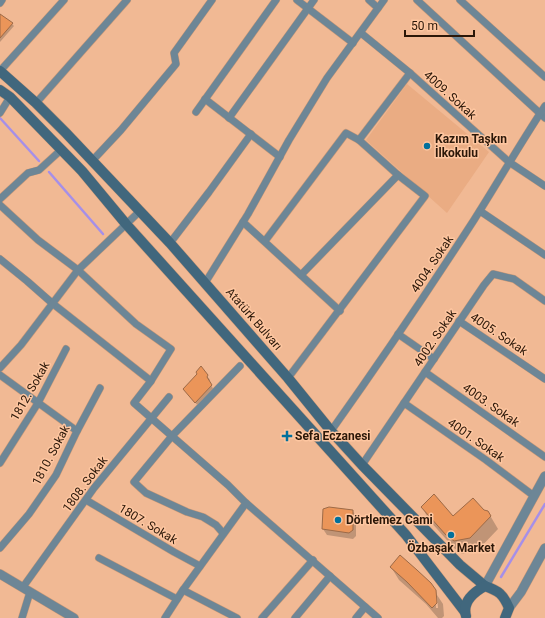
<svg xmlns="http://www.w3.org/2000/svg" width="545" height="618" font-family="Roboto,sans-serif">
	<rect width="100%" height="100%" fill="#f1b994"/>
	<!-- built -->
	<path fill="#eaac83" d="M407,84L489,152L447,213L366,140Z"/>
	<!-- shadow -->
	<g fill="#0003">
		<path d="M0,15L12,24L14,26L0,42Z"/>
		<path d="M198,374L207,376L210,380L209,382L214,390L198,406L184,389Z"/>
		<path d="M422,507L453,517L483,511L488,512L498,529L477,551L462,554L454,548L429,520Z"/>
		<path d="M353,511L356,517V536L353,539L327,535L323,529Z"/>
		<path d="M391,567L435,591L436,608H438L437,595L443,604L444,616L442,618H438L426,604L399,580Z"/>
	</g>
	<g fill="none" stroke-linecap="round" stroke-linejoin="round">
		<!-- stream -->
		<g stroke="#a68fe8" stroke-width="2.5">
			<path d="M0,118L39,161"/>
			<path d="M49,172L103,234"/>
			<path d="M501,577L545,504"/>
		</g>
	</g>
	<!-- building -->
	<g fill="#eb9559" stroke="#9d6a47">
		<path d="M0,14L13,23L0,38Z"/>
		<path d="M201,366L208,375L207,377L212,385L195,403L183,389L197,374L196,372Z"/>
		<path d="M434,494L453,516L473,498L484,510L488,511L491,516L470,538L454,541L446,535L421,507Z"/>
		<path d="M329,507L353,510V530L349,533L322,529L323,509Z"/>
		<path d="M400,555L417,570L431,583L436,590L437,603L432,608L407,582L390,567Z"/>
	</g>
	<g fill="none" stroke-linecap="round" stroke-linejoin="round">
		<defs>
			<g id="minor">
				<path d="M297,0L353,43"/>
				<path d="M369,0L378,8"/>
				<path d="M417,0L545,118"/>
				<path d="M460,0L545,77"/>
				<path d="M0,3L2,0"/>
				<path d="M361,33L410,73L509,162L545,186"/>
				<path d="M0,71L64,0"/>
				<path d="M205,99L280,157"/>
				<path d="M36,103L127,0"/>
				<path d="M196,112L276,0"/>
				<path d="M0,113L10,97"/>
				<path d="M229,118L314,0"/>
				<path d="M359,140L410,73"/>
				<path d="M92,161L121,130L176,64L174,53L212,0"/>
				<path d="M0,199L28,173L39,170L62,149"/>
				<path d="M0,205L38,240L78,270L136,324L171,349L151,381L134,403L228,485L246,503L378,618"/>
				<path d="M480,211L545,255"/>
				<path d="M243,222L340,311"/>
				<path d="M265,241L346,133L359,140L398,175L425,196L288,378"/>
				<path d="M170,243L209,192L251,134"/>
				<path d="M0,259L27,281L52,303L151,381"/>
				<path d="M301,275L398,175"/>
				<path d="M205,283L248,214L289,140L327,78L384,0"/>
				<path d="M459,321L545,379"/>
				<path d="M398,334L434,359"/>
				<path d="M0,368L21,345L78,270L140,211"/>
				<path d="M425,372L545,457"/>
				<path d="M0,375L77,431"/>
				<path d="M404,403L486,460L534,496"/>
				<path d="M331,431C380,362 428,291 474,220C498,182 520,144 545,106"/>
				<path d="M0,463L38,403L66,349"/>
				<path d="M362,465L484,285L493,274L514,279L545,301"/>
				<path d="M86,500L174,552L200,566"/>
				<path d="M223,533L216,525L203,517L187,512L146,493L134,482L172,436L240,366"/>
				<path d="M0,548L29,514L56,475L77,431L100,388"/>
				<path d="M99,558L177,599"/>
				<path d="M23,587L94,488L169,397"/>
				<path d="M183,590L237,618"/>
				<path d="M22,618L30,592"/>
				<path d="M165,618L183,590L246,503"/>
				<path d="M262,618L313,560"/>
				<path d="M295,618L330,576"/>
				<path d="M356,618L365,607"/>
			</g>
			<g id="tertiary">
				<path d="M0,574L74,618"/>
				<path d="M485,586L545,476"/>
				<path d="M509,608L521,592L545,548"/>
			</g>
			<g id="secondary">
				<path d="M0,71L36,103L66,133L170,243L288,378L331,431L362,465L460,565L485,586"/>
				<path d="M0,90L10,97L82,171L126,224L406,535L465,612"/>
				<path d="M466,616C462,602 474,592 485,586C499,591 503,594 509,608L505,618"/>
			</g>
		</defs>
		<!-- minor casing -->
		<use href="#minor" stroke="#c99978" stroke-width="8"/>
		<!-- tertiary casing -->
		<use href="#tertiary" stroke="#c99978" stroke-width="10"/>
		<!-- secondary casing -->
		<use href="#secondary" stroke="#c99978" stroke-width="11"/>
		<!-- minor -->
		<use href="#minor" stroke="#6d8696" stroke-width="7"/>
		<!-- tertiary -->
		<use href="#tertiary" stroke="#6d8696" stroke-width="9"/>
		<!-- secondary -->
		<use href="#secondary" stroke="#41677d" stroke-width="10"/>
	</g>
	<!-- markers -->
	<g fill="#02709c" stroke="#fec6a0" stroke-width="1.5">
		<circle cx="427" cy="146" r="4"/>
		<path d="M285 430h4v4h4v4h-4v4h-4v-4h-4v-4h4z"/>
		<circle cx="338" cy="520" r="4"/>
		<circle cx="451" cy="535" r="4"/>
	</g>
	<g text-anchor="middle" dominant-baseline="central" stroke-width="3" stroke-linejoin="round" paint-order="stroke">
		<!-- street labels -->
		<g font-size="12" fill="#2b1708" stroke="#fec6a0">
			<text transform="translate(450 95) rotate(42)">4009. Sokak</text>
			<text transform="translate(432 264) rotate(-56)">4004. Sokak</text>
			<text transform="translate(254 319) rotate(49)">Atatürk Bulvarı</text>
			<text transform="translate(499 334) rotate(34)">4005. Sokak</text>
			<text transform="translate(435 338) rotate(-56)">4002. Sokak</text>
			<text transform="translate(30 391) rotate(-60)">1812. Sokak</text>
			<text transform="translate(491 405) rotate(35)">4003. Sokak</text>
			<text transform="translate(476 440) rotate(35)">4001. Sokak</text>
			<text transform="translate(51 455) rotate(-62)">1810. Sokak</text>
			<text transform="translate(85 484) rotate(-53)">1808. Sokak</text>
			<text transform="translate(148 524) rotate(31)">1807. Sokak</text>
		</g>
		<!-- poi labels -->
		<g font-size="12" font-weight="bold" fill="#2b1708" stroke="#fec6a0" text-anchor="start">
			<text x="435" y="139">Kazım Taşkın<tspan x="435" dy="14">İlkokulu</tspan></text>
			<text x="295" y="436">Sefa Eczanesi</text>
			<text x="346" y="520">Dörtlemez Cami</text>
			<text x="451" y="548" text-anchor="middle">Özbaşak Market</text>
		</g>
	</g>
	<!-- scale -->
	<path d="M405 30v6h69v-6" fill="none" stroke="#2b1708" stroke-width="2"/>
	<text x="411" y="30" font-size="12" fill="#2b1708" stroke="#fec6a0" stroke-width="3" paint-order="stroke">50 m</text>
</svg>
